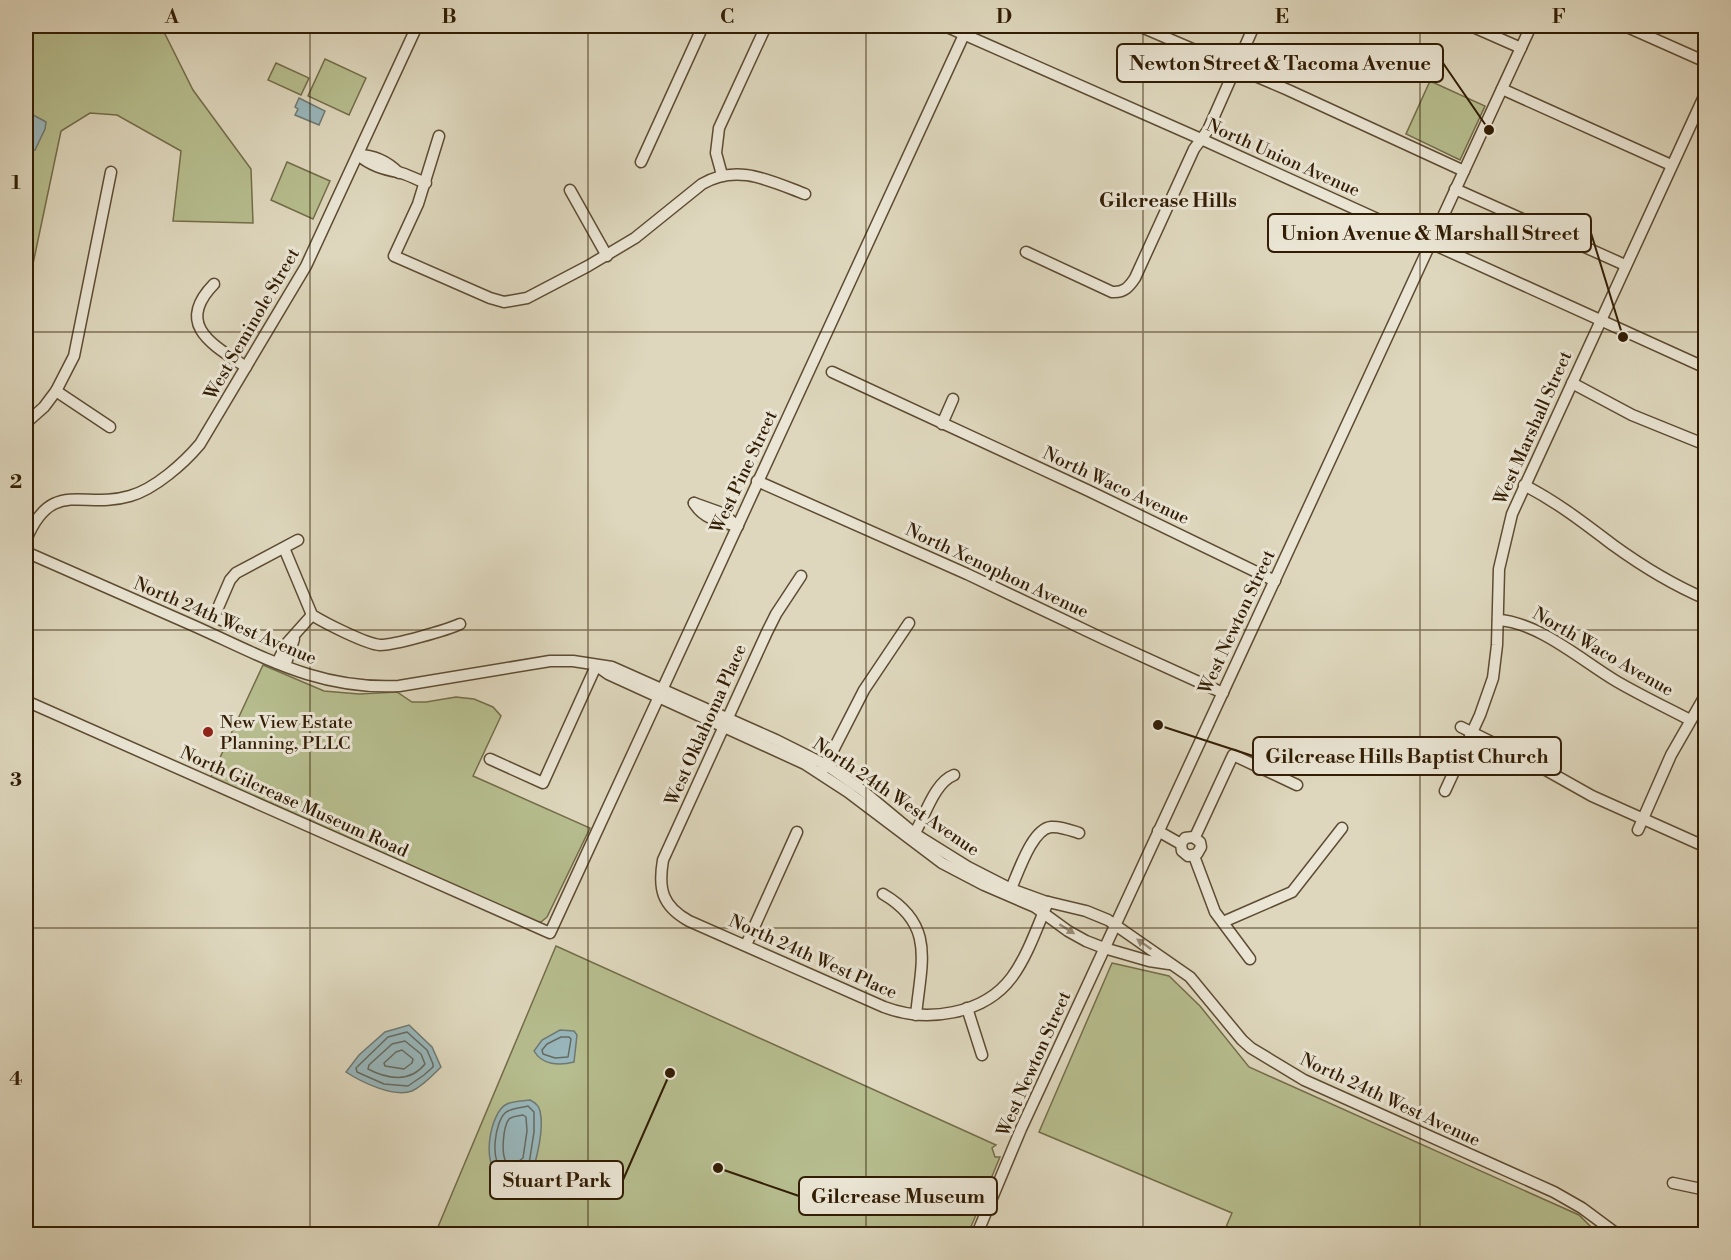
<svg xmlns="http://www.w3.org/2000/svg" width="1731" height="1260" font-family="'Libre Bodoni',serif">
	<rect width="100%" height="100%" fill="#ded7bd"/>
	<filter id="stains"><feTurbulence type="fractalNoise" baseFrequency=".00333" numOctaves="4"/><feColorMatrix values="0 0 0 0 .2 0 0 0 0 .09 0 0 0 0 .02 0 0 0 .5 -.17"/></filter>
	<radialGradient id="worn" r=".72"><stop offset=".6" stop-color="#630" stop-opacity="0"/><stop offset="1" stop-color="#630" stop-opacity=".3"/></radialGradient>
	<!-- green -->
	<g fill="#b6bd8e" stroke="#746d49" stroke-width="1.5">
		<path d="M26,26H161L193,90L251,169L253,223L173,221L181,151L117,115L90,113L61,131L26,297Z"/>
		<path d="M325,59L366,78L349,115L308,96Z"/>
		<path d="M276,63L309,78L301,95L268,80Z"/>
		<path d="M1430,81L1485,106L1460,160L1406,134Z"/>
		<path d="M287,162L330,181L313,219L271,200Z"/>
		<path d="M263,665L324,691L359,694L397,692L412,702H426L456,697L474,699L493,707L501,716L473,776L590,828L547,917L541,922L532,921L211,777Z"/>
		<path d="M556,946L996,1145L992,1148L995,1157H1000L968,1234H435Z"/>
		<path d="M1112,963L1169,976L1200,1006L1249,1067L1579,1215L1598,1234H1223L1232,1213L1039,1132Z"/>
	</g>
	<!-- water -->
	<g fill="#98b7bc" stroke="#6f7972" stroke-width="1.5">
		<path d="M299,98L325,111L319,125L295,115L298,109L295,107Z"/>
		<path d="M26,111L46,122L45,129L35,150L26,151Z"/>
		<path d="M409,1025L432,1047L441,1067C433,1075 423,1086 412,1091C394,1098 361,1082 346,1072L359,1055L385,1032Z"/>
		<path d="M560,1030L574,1031L577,1035L574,1062C559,1066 542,1065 534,1051L542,1040Z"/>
		<path d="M530,1100C534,1102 539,1105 540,1111C544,1128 538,1153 533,1170C524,1173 511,1178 501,1175C480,1168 490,1111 507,1104C513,1101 523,1101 530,1100Z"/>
	</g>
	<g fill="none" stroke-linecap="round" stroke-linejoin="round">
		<!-- shore -->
		<g stroke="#656a60" stroke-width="1.5">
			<path d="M407,1032L427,1050L433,1064V1067L424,1075L408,1086L384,1084L357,1072L356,1068L388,1037Z"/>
			<path d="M561,1037H569L571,1039L568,1057L555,1058L543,1054L542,1050L547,1044Z"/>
			<path d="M405,1041L421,1054L425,1064C410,1083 387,1079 368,1069L369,1065L392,1044Z"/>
			<path d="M402,1050L413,1059L412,1063L404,1069L385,1066L384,1063L396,1052Z"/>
			<path d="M528,1106L534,1112V1132L529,1164L521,1168L502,1169C490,1159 495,1123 505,1113C510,1108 521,1108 528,1106Z"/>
			<path d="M523,1115L526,1117L527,1131L523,1158L519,1161L506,1162C501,1153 503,1127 509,1119C512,1116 519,1116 523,1115Z"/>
		</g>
		<defs>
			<g id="minor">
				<path d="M945,26L1201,139L1706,368"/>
				<path d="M1139,26L1288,90L1464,171"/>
				<path d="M1471,26L1521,48"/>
				<path d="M1625,26L1706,62"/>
				<path d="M1502,89L1671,165"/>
				<path d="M439,136L418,204L394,256L490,298L504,302L527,298L588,266L635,238L702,184C737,163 770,181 805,194"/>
				<path d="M358,155C370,165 382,169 398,172C407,174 417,180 426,183"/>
				<path d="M358,155C375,155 387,161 399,173"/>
				<path d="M641,162L703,26"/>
				<path d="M722,175L716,153L719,128L766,26"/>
				<path d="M1455,189L1625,265"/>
				<path d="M570,190L607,256"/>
				<path d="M1026,252L1112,292C1124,293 1129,287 1135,278L1194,149L1208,130L1254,26"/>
				<path d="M214,284C174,325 213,345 246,367"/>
				<path d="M832,372L1087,490L1275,581"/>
				<path d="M1572,383L1632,415L1706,445"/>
				<path d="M56,391L110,427"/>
				<path d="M26,423L44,407L56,391L74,356L111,172"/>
				<path d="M942,424L953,399"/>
				<path d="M757,481L967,574L1104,639L1223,693"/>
				<path d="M1524,485C1557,502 1584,523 1613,545C1642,566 1673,585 1706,599"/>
				<path d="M694,503C703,519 720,522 738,526"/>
				<path d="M694,503L722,513L735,524"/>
				<path d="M26,540C52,477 83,510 130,496C155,489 184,463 200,444L306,266L417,26"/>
				<path d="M284,548L312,615C325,623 366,644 380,645C395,645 447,630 460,624"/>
				<path d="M26,552C81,576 137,601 192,625C264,657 318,690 399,686L550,661H573L612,667L776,740L826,765L862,790L915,834L968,867L1011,889L1044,901L1086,911L1108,920L1190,977L1242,1040L1251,1048L1304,1080L1554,1192L1582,1208L1617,1234"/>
				<path d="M801,576L776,614L767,632L663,860C658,889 662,906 689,921L884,1007C926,1023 984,1015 1012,977C1028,955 1037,927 1048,902"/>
				<path d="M201,611L226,622"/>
				<path d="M214,617L230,580L236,573L298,540"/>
				<path d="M1498,620C1538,622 1581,660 1616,681C1640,695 1665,707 1690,720"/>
				<path d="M277,663L287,643L312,615"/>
				<path d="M285,666L294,639"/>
				<path d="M597,666L608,674L805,764L848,792L942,863L984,885L1035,907L1068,931L1086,941L1104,948L1149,961L1169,964"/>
				<path d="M26,701L550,933L968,26"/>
				<path d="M1461,727L1528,760L1592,796L1706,847"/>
				<path d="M490,759L543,783L596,666"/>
				<path d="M823,770L864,690L909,623"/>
				<path d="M1445,791L1480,715L1493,678L1497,645L1499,569L1512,514L1706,92"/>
				<path d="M1638,830L1671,755L1706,694"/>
				<path d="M1158,831L1181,844L1182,851L1188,856L1197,854L1201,847L1200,842L1193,837L1185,838L1181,844"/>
				<path d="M1195,837L1233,755L1297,785"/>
				<path d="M912,838C924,820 933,783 954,775"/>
				<path d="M1194,856L1215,912L1250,959"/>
				<path d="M1009,893C1017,877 1031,829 1051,827C1060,826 1070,830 1079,833"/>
				<path d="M883,894C936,925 921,963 916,1015"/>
				<path d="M1223,922L1292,892L1342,828"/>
				<path d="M746,945L797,832"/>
				<path d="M967,1008L982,1055"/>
				<path d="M1673,1183L1706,1190"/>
				<path d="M977,1234L1021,1129L1531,26"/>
			</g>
		</defs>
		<!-- minor casing -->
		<use href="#minor" stroke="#5d4c32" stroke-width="13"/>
		<!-- minor -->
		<use href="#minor" stroke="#eae5d4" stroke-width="10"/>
	</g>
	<!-- one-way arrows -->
	<defs><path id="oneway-solid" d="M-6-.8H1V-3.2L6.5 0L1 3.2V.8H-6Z" transform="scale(1.5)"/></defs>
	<g fill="#978b76">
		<use href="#oneway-solid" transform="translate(1067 929) rotate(32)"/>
		<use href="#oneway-solid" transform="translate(1144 944) rotate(-145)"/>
	</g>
	<!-- grid -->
	<path fill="none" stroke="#321d04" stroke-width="1.5" stroke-opacity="0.55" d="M310,26V1234M588,26V1234M866,26V1234M1143,26V1234M1420,26V1234M26,332H1706M26,630H1706M26,928H1706"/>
	<!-- markers -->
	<circle fill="#8f2418" stroke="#eae5d4" stroke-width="2" cx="208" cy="732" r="6"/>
	<g text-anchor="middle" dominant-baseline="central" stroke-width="6" stroke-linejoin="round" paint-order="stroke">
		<!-- street labels -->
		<g font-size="18" fill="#321d04" stroke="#eae5d4">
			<text transform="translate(1283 158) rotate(24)">North Union Avenue</text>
			<text transform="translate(252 324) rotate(-60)">West Seminole Street</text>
			<text transform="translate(1533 428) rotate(-66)">West Marshall Street</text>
			<text transform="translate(744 472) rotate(-65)">West Pine Street</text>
			<text transform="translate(1116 486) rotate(25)">North Waco Avenue</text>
			<text transform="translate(997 571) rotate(25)">North Xenophon Avenue</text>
			<text transform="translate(225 621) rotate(23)">North 24th West Avenue</text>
			<text transform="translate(1237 622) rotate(-65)">West Newton Street</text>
			<text transform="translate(1603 652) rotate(30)">North Waco Avenue</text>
			<text transform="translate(706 725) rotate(-66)">West Oklahoma Place</text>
			<text transform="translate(896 797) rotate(34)">North 24th West Avenue</text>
			<text transform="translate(294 802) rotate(24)">North Gilcrease Museum Road</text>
			<text transform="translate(813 957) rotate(24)">North 24th West Place</text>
			<text transform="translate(1034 1064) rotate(-66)">West Newton Street</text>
			<text transform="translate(1390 1100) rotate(25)">North 24th West Avenue</text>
		</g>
		<!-- poi labels -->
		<g font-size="18" fill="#321d04" stroke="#eae5d4" text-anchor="start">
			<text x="220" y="722">New View Estate<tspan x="220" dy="21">Planning, PLLC</tspan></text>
		</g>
		<!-- neighbourhood labels -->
		<g font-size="20" font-weight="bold" fill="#321d04" stroke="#eae5d4">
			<text x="1168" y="201">Gilcrease Hills</text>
		</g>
	</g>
	<!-- callouts -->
	<path fill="none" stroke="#321d04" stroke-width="2" d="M1489 130L1443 63M1623 337L1591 233M1158 725L1253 756M670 1073L623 1180M718 1168L799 1196"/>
	<g fill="#321d04" stroke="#eae5d4" stroke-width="2">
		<circle cx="1489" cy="130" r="6"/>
		<circle cx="1623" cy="337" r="6"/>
		<circle cx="1158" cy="725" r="6"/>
		<circle cx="670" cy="1073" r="6"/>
		<circle cx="718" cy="1168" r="6"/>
	</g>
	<g fill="#eae5d4" stroke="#321d04" stroke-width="2">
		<rect x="1117" y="44" width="326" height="38" rx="6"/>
		<rect x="1268" y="214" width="323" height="38" rx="6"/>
		<rect x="1253" y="737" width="308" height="38" rx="6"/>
		<rect x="490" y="1161" width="133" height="38" rx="6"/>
		<rect x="799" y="1177" width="198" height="38" rx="6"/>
	</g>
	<g font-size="20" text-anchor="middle" font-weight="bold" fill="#321d04">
		<text x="1280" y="70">Newton Street &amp; Tacoma Avenue</text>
		<text x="1430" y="240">Union Avenue &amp; Marshall Street</text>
		<text x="1407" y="763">Gilcrease Hills Baptist Church</text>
		<text x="557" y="1187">Stuart Park</text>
		<text x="898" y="1203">Gilcrease Museum</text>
	</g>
	<!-- margin -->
	<rect width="1731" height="1260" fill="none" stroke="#ded7bd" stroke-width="66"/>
	<rect x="33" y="33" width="1665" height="1194" fill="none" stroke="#321d04" stroke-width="2"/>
	<g font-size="20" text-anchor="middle" font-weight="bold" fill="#321d04">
		<text x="172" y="23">A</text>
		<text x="449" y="23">B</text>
		<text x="727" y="23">C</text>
		<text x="1004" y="23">D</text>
		<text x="1282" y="23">E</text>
		<text x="1559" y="23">F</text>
		<text x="16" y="189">1</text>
		<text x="16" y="488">2</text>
		<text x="16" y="786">3</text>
		<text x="16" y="1085">4</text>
	</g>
	<rect width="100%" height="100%" filter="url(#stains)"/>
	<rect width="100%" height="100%" fill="url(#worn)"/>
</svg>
